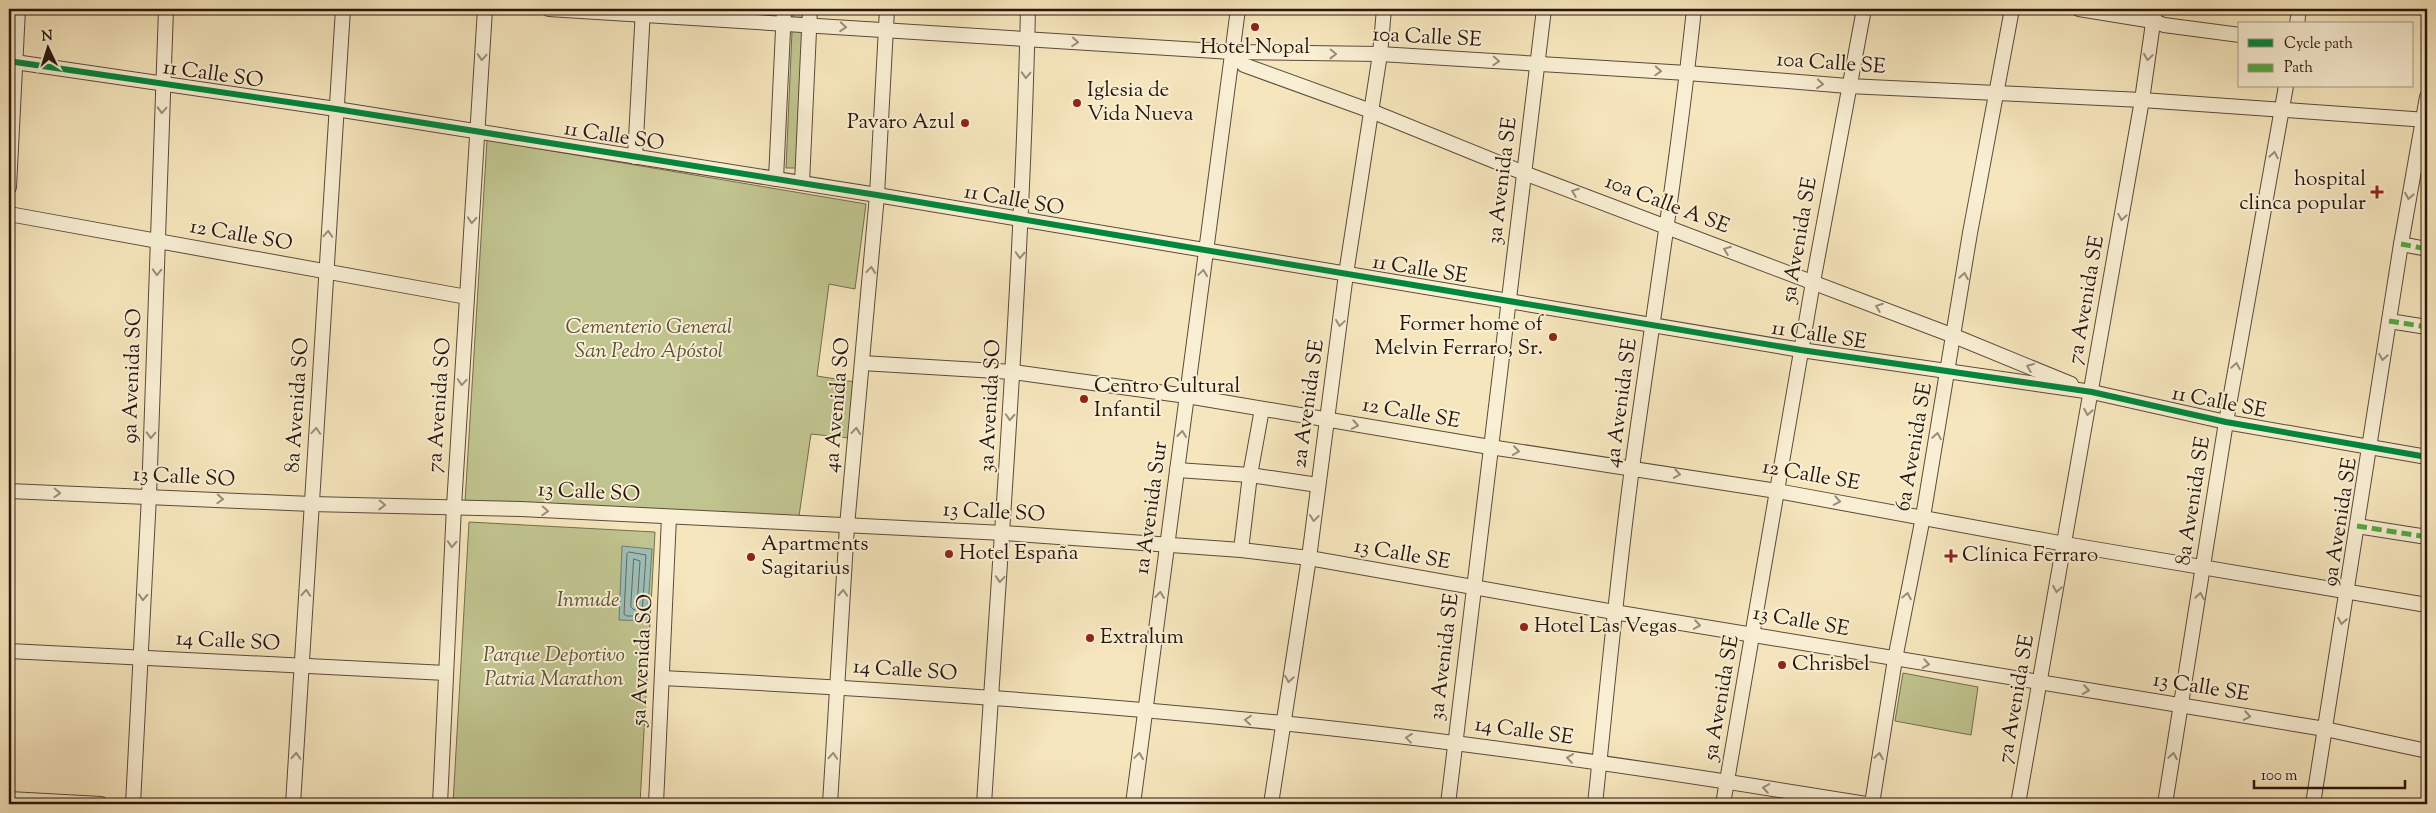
<svg xmlns="http://www.w3.org/2000/svg" width="2436" height="813" font-family="'Sorts Mill Goudy',serif">
	<rect width="100%" height="100%" fill="#f6e6bd"/>
	<filter id="stains"><feTurbulence type="fractalNoise" baseFrequency=".004" numOctaves="4"/><feColorMatrix values="0 0 0 0 .2 0 0 0 0 .09 0 0 0 0 .02 0 0 0 .5 -.17"/></filter>
	<radialGradient id="worn" r=".72"><stop offset=".6" stop-color="#630" stop-opacity="0"/><stop offset="1" stop-color="#630" stop-opacity=".3"/></radialGradient>
	<!-- green -->
	<g fill="#c0c48f" stroke="#746d4e">
		<path d="M793,9H809L801,168H786Z"/>
		<path d="M487,140L866,204L855,289L829,284L817,376L855,382L850,438L811,434L799,516L465,502Z"/>
		<path d="M469,522L655,532L640,804H453Z"/>
		<path d="M1903,673L1978,687L1971,735L1895,721Z"/>
	</g>
	<!-- water -->
	<path fill="#9ebeb7" stroke="#6f7b73" d="M622,546L652,549L647,621L619,620Z"/>
	<g fill="none" stroke-linecap="round" stroke-linejoin="round">
		<!-- shore -->
		<g stroke="#636a62" stroke-width="1">
			<path d="M629,552L646,555L642,614L640,616H626L624,614L627,554Z"/>
			<path d="M634,559L640,561L637,608L634,610L631,607Z"/>
		</g>
		<defs>
			<g id="minor">
				<path d="M549,9L1232,52L1380,54L1687,73L1848,86L2142,100L2427,120"/>
				<path d="M2079,9L2153,21L2164,25L2240,35"/>
				<path d="M2297,24L2299,9"/>
				<path d="M1232,52L1244,65L1371,111L1524,173L1954,336L2071,384"/>
				<path d="M15,62L336,109L877,195L1801,350L2092,392L2226,422L2427,457"/>
				<path d="M635,157L643,9"/>
				<path d="M776,179L784,9"/>
				<path d="M802,183L810,9"/>
				<path d="M9,187L18,9"/>
				<path d="M9,214L467,297"/>
				<path d="M2401,244L2427,249"/>
				<path d="M2389,321L2427,327"/>
				<path d="M862,363L1013,372L1187,396L1490,447L1777,491L2065,544L2427,605"/>
				<path d="M1177,470L1250,475L1318,485"/>
				<path d="M9,491L311,504L521,509L1004,533L1241,550L1309,558L1614,612L2325,729L2427,751"/>
				<path d="M2357,526L2427,537"/>
				<path d="M1241,550L1250,475L1262,409"/>
				<path d="M9,651L446,673"/>
				<path d="M662,678C868,688 1075,702 1281,723C1477,743 1672,772 1866,804"/>
				<path d="M9,799L101,804"/>
				<path d="M133,804L149,496L166,9"/>
				<path d="M293,804L343,9"/>
				<path d="M440,804L454,506L485,9"/>
				<path d="M656,804L669,517"/>
				<path d="M830,804L847,526L877,195L887,9"/>
				<path d="M984,804C1001,539 1022,275 1028,9"/>
				<path d="M1133,804L1238,9"/>
				<path d="M1271,804L1309,558L1346,274L1380,54L1384,9"/>
				<path d="M1448,804L1544,9"/>
				<path d="M1595,804C1607,692 1617,580 1632,468C1653,315 1678,162 1694,9"/>
				<path d="M1723,804L1813,282L1864,9"/>
				<path d="M1872,804L1895,659L1923,517L1970,233L2012,9"/>
				<path d="M2018,804L2142,100L2155,9"/>
				<path d="M2165,804L2226,422L2286,86"/>
				<path d="M2313,804L2401,244L2427,97"/>
			</g>
		</defs>
		<!-- minor casing -->
		<use href="#minor" stroke="#5c4a39" stroke-width="16"/>
		<!-- minor -->
		<use href="#minor" stroke="#f9efd4" stroke-width="14"/>
		<!-- quiet -->
		<g stroke="#53a941" stroke-width="5" stroke-dasharray="10 5" stroke-linecap="butt">
			<path d="M2401,244L2427,249"/>
			<path d="M2389,321L2427,327"/>
			<path d="M2357,526L2427,537"/>
		</g>
		<defs>
			<path id="cycleway" d="M15,62L336,109L877,195L1801,350L2092,392L2226,422L2427,457"/>
		</defs>
		<!-- cycleway casing -->
		<use href="#cycleway" stroke="#f9efd4" stroke-width="9"/>
		<!-- cycleway -->
		<use href="#cycleway" stroke="#00873e" stroke-width="6"/>
	</g>
	<!-- one-way arrows -->
	<defs><path id="oneway-chevron" d="M-2-3.5L2.5 0L-2 3.5" fill="none" stroke-width="1.6" stroke-linecap="round" stroke-linejoin="round" transform="scale(1.25)"/></defs>
	<g stroke="#9b8d7a">
		<use href="#oneway-chevron" transform="translate(843 27) rotate(4)"/>
		<use href="#oneway-chevron" transform="translate(1075 42) rotate(4)"/>
		<use href="#oneway-chevron" transform="translate(1333 54) rotate(1)"/>
		<use href="#oneway-chevron" transform="translate(482 57) rotate(94)"/>
		<use href="#oneway-chevron" transform="translate(2148 57) rotate(98)"/>
		<use href="#oneway-chevron" transform="translate(1496 61) rotate(3)"/>
		<use href="#oneway-chevron" transform="translate(1658 71) rotate(3)"/>
		<use href="#oneway-chevron" transform="translate(1026 75) rotate(92)"/>
		<use href="#oneway-chevron" transform="translate(1820 84) rotate(5)"/>
		<use href="#oneway-chevron" transform="translate(162 110) rotate(92)"/>
		<use href="#oneway-chevron" transform="translate(2274 155) rotate(-80)"/>
		<use href="#oneway-chevron" transform="translate(1575 192) rotate(-159)"/>
		<use href="#oneway-chevron" transform="translate(2409 196) rotate(100)"/>
		<use href="#oneway-chevron" transform="translate(2122 217) rotate(100)"/>
		<use href="#oneway-chevron" transform="translate(472 220) rotate(93)"/>
		<use href="#oneway-chevron" transform="translate(328 234) rotate(-86)"/>
		<use href="#oneway-chevron" transform="translate(1727 250) rotate(-159)"/>
		<use href="#oneway-chevron" transform="translate(1020 255) rotate(93)"/>
		<use href="#oneway-chevron" transform="translate(871 270) rotate(-85)"/>
		<use href="#oneway-chevron" transform="translate(157 272) rotate(92)"/>
		<use href="#oneway-chevron" transform="translate(1203 273) rotate(-82)"/>
		<use href="#oneway-chevron" transform="translate(1964 276) rotate(-81)"/>
		<use href="#oneway-chevron" transform="translate(1879 307) rotate(-159)"/>
		<use href="#oneway-chevron" transform="translate(1340 323) rotate(98)"/>
		<use href="#oneway-chevron" transform="translate(2383 357) rotate(99)"/>
		<use href="#oneway-chevron" transform="translate(2236 366) rotate(-80)"/>
		<use href="#oneway-chevron" transform="translate(2030 367) rotate(-158)"/>
		<use href="#oneway-chevron" transform="translate(462 382) rotate(94)"/>
		<use href="#oneway-chevron" transform="translate(2088 412) rotate(100)"/>
		<use href="#oneway-chevron" transform="translate(1010 417) rotate(93)"/>
		<use href="#oneway-chevron" transform="translate(1355 425) rotate(10)"/>
		<use href="#oneway-chevron" transform="translate(316 431) rotate(-86)"/>
		<use href="#oneway-chevron" transform="translate(856 431) rotate(-85)"/>
		<use href="#oneway-chevron" transform="translate(1182 434) rotate(-83)"/>
		<use href="#oneway-chevron" transform="translate(151 435) rotate(92)"/>
		<use href="#oneway-chevron" transform="translate(1937 436) rotate(-81)"/>
		<use href="#oneway-chevron" transform="translate(1516 451) rotate(8)"/>
		<use href="#oneway-chevron" transform="translate(1677 474) rotate(9)"/>
		<use href="#oneway-chevron" transform="translate(57 493) rotate(2)"/>
		<use href="#oneway-chevron" transform="translate(220 499) rotate(3)"/>
		<use href="#oneway-chevron" transform="translate(1837 501) rotate(10)"/>
		<use href="#oneway-chevron" transform="translate(382 505) rotate(1)"/>
		<use href="#oneway-chevron" transform="translate(545 511) rotate(3)"/>
		<use href="#oneway-chevron" transform="translate(1314 518) rotate(97)"/>
		<use href="#oneway-chevron" transform="translate(452 544) rotate(93)"/>
		<use href="#oneway-chevron" transform="translate(1000 579) rotate(94)"/>
		<use href="#oneway-chevron" transform="translate(2057 589) rotate(100)"/>
		<use href="#oneway-chevron" transform="translate(306 593) rotate(-86)"/>
		<use href="#oneway-chevron" transform="translate(843 593) rotate(-87)"/>
		<use href="#oneway-chevron" transform="translate(1160 595) rotate(-83)"/>
		<use href="#oneway-chevron" transform="translate(1907 596) rotate(-79)"/>
		<use href="#oneway-chevron" transform="translate(2200 596) rotate(-81)"/>
		<use href="#oneway-chevron" transform="translate(143 597) rotate(93)"/>
		<use href="#oneway-chevron" transform="translate(2342 621) rotate(99)"/>
		<use href="#oneway-chevron" transform="translate(1697 625) rotate(9)"/>
		<use href="#oneway-chevron" transform="translate(1926 664) rotate(9)"/>
		<use href="#oneway-chevron" transform="translate(1289 679) rotate(99)"/>
		<use href="#oneway-chevron" transform="translate(2086 690) rotate(9)"/>
		<use href="#oneway-chevron" transform="translate(2247 716) rotate(10)"/>
		<use href="#oneway-chevron" transform="translate(1248 720) rotate(-175)"/>
		<use href="#oneway-chevron" transform="translate(1409 738) rotate(-173)"/>
		<use href="#oneway-chevron" transform="translate(296 756) rotate(-86)"/>
		<use href="#oneway-chevron" transform="translate(833 756) rotate(-86)"/>
		<use href="#oneway-chevron" transform="translate(1139 756) rotate(-82)"/>
		<use href="#oneway-chevron" transform="translate(1879 756) rotate(-81)"/>
		<use href="#oneway-chevron" transform="translate(2173 756) rotate(-81)"/>
		<use href="#oneway-chevron" transform="translate(1570 758) rotate(-172)"/>
		<use href="#oneway-chevron" transform="translate(1766 788) rotate(-171)"/>
	</g>
	<!-- markers -->
	<g fill="#8f2418" stroke="#f9efd4" stroke-width="2">
		<circle cx="1255" cy="27" r="5"/>
		<circle cx="1077" cy="103" r="5"/>
		<circle cx="965" cy="123" r="5"/>
		<path d="M2374.5 184.5h5v5h5v5h-5v5h-5v-5h-5v-5h5z"/>
		<circle cx="1553" cy="337" r="5"/>
		<circle cx="1084" cy="399" r="5"/>
		<circle cx="949" cy="554" r="5"/>
		<path d="M1948.5 548.5h5v5h5v5h-5v5h-5v-5h-5v-5h5z"/>
		<circle cx="751" cy="557" r="5"/>
		<circle cx="1524" cy="627" r="5"/>
		<circle cx="1090" cy="638" r="5"/>
		<circle cx="1782" cy="665" r="5"/>
	</g>
	<g text-anchor="middle" dominant-baseline="central" stroke-width="4" stroke-linejoin="round" paint-order="stroke">
		<!-- street labels -->
		<g font-size="21" fill="#28160d" stroke="#f9efd4">
			<text transform="translate(1427 38) rotate(3)">10a Calle SE</text>
			<text transform="translate(1831 64) rotate(4)">10a Calle SE</text>
			<text transform="translate(213 75) rotate(8)">11 Calle SO</text>
			<text transform="translate(614 137) rotate(9)">11 Calle SO</text>
			<text transform="translate(1503 181) rotate(-83)">3a Avenida SE</text>
			<text transform="translate(1014 201) rotate(10)">11 Calle SO</text>
			<text transform="translate(1667 205) rotate(21)">10a Calle A SE</text>
			<text transform="translate(241 236) rotate(10)">12 Calle SO</text>
			<text transform="translate(1800 240) rotate(-80)">5a Avenida SE</text>
			<text transform="translate(1420 270) rotate(9)">11 Calle SE</text>
			<text transform="translate(2087 300) rotate(-80)">7a Avenida SE</text>
			<text transform="translate(1819 336) rotate(9)">11 Calle SE</text>
			<text transform="translate(133 376) rotate(-88)">9a Avenida SO</text>
			<text transform="translate(1622 403) rotate(-82)">4a Avenida SE</text>
			<text transform="translate(2219 403) rotate(11)">11 Calle SE</text>
			<text transform="translate(1309 404) rotate(-82)">2a Avenida SE</text>
			<text transform="translate(298 405) rotate(-86)">8a Avenida SO</text>
			<text transform="translate(440 405) rotate(-86)">7a Avenida SO</text>
			<text transform="translate(838 405) rotate(-85)">4a Avenida SO</text>
			<text transform="translate(991 406) rotate(-87)">3a Avenida SO</text>
			<text transform="translate(1411 414) rotate(10)">12 Calle SE</text>
			<text transform="translate(1915 447) rotate(-80)">6a Avenida SE</text>
			<text transform="translate(1811 476) rotate(10)">12 Calle SE</text>
			<text transform="translate(184 478) rotate(3)">13 Calle SO</text>
			<text transform="translate(589 493) rotate(3)">13 Calle SO</text>
			<text transform="translate(2194 501) rotate(-81)">8a Avenida SE</text>
			<text transform="translate(1152 508) rotate(-82)">1a Avenida Sur</text>
			<text transform="translate(994 513) rotate(3)">13 Calle SO</text>
			<text transform="translate(2341 522) rotate(-81)">9a Avenida SE</text>
			<text transform="translate(1402 555) rotate(10)">13 Calle SE</text>
			<text transform="translate(1801 622) rotate(10)">13 Calle SE</text>
			<text transform="translate(228 642) rotate(3)">14 Calle SO</text>
			<text transform="translate(1445 657) rotate(-83)">3a Avenida SE</text>
			<text transform="translate(643 660) rotate(-87)">5a Avenida SO</text>
			<text transform="translate(905 671) rotate(4)">14 Calle SO</text>
			<text transform="translate(2201 688) rotate(9)">13 Calle SE</text>
			<text transform="translate(1722 698) rotate(-80)">5a Avenida SE</text>
			<text transform="translate(2017 699) rotate(-80)">7a Avenida SE</text>
			<text transform="translate(1524 732) rotate(8)">14 Calle SE</text>
		</g>
		<!-- poi labels -->
		<g font-size="21" fill="#28160d" stroke="#f9efd4" text-anchor="start">
			<text x="1255" y="48" text-anchor="middle">Hotel Nopal</text>
			<text x="1087" y="91">Iglesia de<tspan x="1087" dy="24">Vida Nueva</tspan></text>
			<text x="955" y="123" text-anchor="end">Pavaro Azul</text>
			<text x="2366" y="180" text-anchor="end">hospital<tspan x="2366" dy="24">clinca popular</tspan></text>
			<text x="1543" y="325" text-anchor="end">Former home of<tspan x="1543" dy="24">Melvin Ferraro, Sr.</tspan></text>
			<text x="1094" y="387">Centro Cultural<tspan x="1094" dy="24">Infantil</tspan></text>
			<text x="761" y="545">Apartments<tspan x="761" dy="24">Sagitarius</tspan></text>
			<text x="959" y="554">Hotel España</text>
			<text x="1962" y="556">Clínica Ferraro</text>
			<text x="1534" y="627">Hotel Las Vegas</text>
			<text x="1100" y="638">Extralum</text>
			<text x="1792" y="665">Chrisbel</text>
		</g>
		<!-- park labels -->
		<g font-size="21" font-style="italic" fill="#5d533a" stroke="#f9efd4">
			<text x="649" y="328">Cementerio General<tspan x="649" dy="24">San Pedro Apóstol</tspan></text>
			<text x="588" y="601">Inmude</text>
			<text x="554" y="656">Parque Deportivo<tspan x="554" dy="24">Patria Marathon</tspan></text>
		</g>
	</g>
	<!-- margin -->
	<rect width="2436" height="813" fill="none" stroke="#f6e6bd" stroke-width="30"/>
	<rect x="10" y="10" width="2416" height="793" fill="none" stroke="#28160d" stroke-width="2.5"/>
	<rect x="15" y="15" width="2406" height="783" fill="none" stroke="#28160d"/>
	<!-- legend -->
	<rect x="2238" y="22" width="175" height="65" fill="#f9efd4" stroke="#a59884"/>
	<rect x="2248" y="39" width="25" height="8" fill="#00873e" stroke="#a59884"/>
	<text x="2284" y="48" font-size="15" fill="#28160d">Cycle path</text>
	<rect x="2248" y="64" width="25" height="8" fill="#53a941" stroke="#a59884"/>
	<text x="2284" y="72" font-size="15" fill="#28160d">Path</text>
	<!-- north arrow -->
	<g transform="translate(48 48) rotate(356)" stroke="#f9efd4" stroke-width="4" paint-order="stroke">
	<path d="M0-4L9 19L0 12L-9 19Z" fill="#28160d"/>
	<text y="-8" font-size="14" font-weight="bold" text-anchor="middle" fill="#28160d">N</text>
	</g>
	<!-- scale -->
	<path d="M2254 780v8h151v-8" fill="none" stroke="#28160d" stroke-width="2.5"/>
	<text x="2261" y="780" font-size="15" fill="#28160d" stroke="#f9efd4" stroke-width="4" paint-order="stroke">100 m</text>
	<rect width="100%" height="100%" filter="url(#stains)"/>
	<rect width="100%" height="100%" fill="url(#worn)"/>
</svg>
